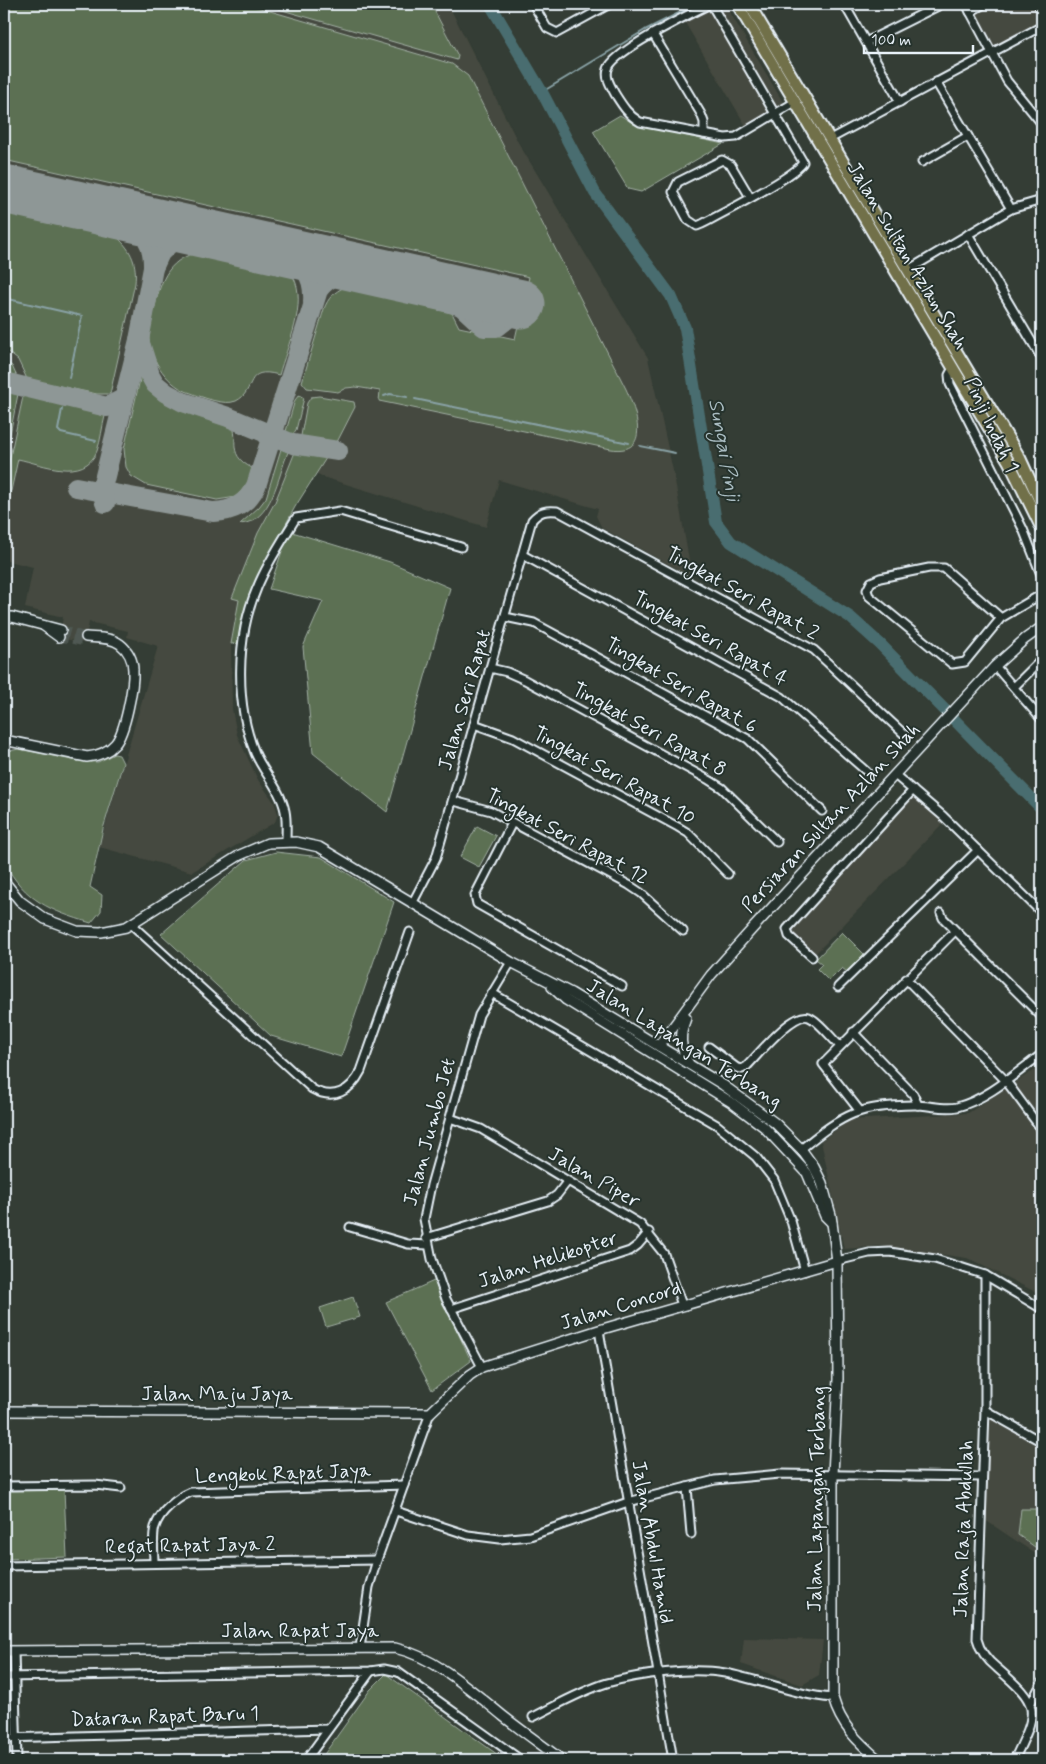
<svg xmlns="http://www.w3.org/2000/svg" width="1046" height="1764" font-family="Mynerve,sans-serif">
	<rect width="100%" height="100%" fill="#343d35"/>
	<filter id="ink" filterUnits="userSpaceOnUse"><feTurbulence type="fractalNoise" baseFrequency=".02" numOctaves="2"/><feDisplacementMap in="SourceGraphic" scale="10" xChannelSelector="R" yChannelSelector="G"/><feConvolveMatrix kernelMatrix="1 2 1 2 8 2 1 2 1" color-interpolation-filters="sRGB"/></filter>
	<g filter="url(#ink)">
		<!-- built -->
		<g fill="#45493f">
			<path d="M4,4H448L519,144L648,358L674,475L692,577L602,528L596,516L598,509L499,480L486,527L326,478L311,471L235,620L231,644L232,709L237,735L258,780L274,802L278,814L275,822L192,872L99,847L158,646L127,637L128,631L89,622L85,643L59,638L63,617L25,608L33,567L4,560Z"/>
			<path d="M674,4H725L784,104L746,126Z"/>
			<path d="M974,4H1035L1042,22L994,48L971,5Z"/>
			<path d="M919,789L947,819L812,957L785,931Z"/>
			<path d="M1042,1065V1295L967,1258L881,1246L844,1249L821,1141L850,1120L968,1113Z"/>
			<path d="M990,1416L1042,1446V1558L985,1520Z"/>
			<path d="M744,1638L823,1640L819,1675L802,1685L741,1664Z"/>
		</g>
		<!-- green -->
		<g fill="#5c6f52" stroke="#a2b0a5">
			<path d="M4,4H246L452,64L468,76L626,389C636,411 652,455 611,449L379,401L380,391L356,387L346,388L338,392L307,388L302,382L324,309C328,298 334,292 345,287L452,313L459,327L515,339L529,277L4,160Z"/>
			<path d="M261,4H426L433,8L458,56L457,60Z"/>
			<path d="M620,115L634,124L723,144L641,192L628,189L593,131Z"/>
			<path d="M4,212L118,238C132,251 137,264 135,283L110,394H97L27,379L18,360L4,349Z"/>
			<path d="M192,254L293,276C308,304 287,346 279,375C243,365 257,391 236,401C224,406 202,397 191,393C169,387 150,360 149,338C149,330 152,322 153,315C159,289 163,264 192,254Z"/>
			<path d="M4,360L12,366L18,379L4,375Z"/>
			<path d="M141,375C161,407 193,414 229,420C243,437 223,453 252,468L248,483L236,497L217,500L146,485L131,476L126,467L124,449Z"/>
			<path d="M4,386L19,389L4,464Z"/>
			<path d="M24,392L98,409L105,416C102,427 101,440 97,451C84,483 42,464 18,459L4,523V485Z"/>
			<path d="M299,395L304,398L296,430L290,438H284L295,400Z"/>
			<path d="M319,396L354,402L355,407L336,444L300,441L307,403L311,397Z"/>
			<path d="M281,449L288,452C278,476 272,522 240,524L259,507L266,498Z"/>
			<path d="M298,450L328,455L295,507L264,565L239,643L231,644L239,600L232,598L258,533L275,502L295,452Z"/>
			<path d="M289,531L390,562L450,588L387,812L313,753L303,647L323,601L269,589Z"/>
			<path d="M19,749L77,761L98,762L114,754L119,755L123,763L103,829L90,887L102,895L101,911L91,923C51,911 25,901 4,862V752Z"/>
			<path d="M477,826L496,836L479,867L460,857Z"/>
			<path d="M276,852L321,857L394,902L341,1057L271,1036L161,934L246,860Z"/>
			<path d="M842,932L864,954L847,972L842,968L829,981L817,969L822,964L816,959Z"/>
			<path d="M434,1281L471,1361L432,1390L386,1302Z"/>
			<path d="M353,1297L360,1317L326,1327L320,1308Z"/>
			<path d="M64,1490L67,1557L7,1559L4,1556V1491Z"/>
			<path d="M1021,1509H1042V1552L1018,1535Z"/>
			<path d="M386,1674L505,1760H454L445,1754L440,1760H320L370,1690Z"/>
		</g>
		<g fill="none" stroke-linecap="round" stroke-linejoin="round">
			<!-- stream -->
			<g stroke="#89a2a6" stroke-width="2">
				<path d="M542,92L645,30L697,4"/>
				<path d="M4,298L82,316L69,378"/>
				<path d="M384,396L390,394L407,397"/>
				<path d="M415,399L629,443"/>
				<path d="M62,409L58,430L61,433L96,441"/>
				<path d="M640,446L675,453"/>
			</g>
			<!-- river -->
			<path stroke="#4a6d6f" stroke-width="12" d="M490,4L542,92L595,193L671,296L685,328L716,522L731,542L850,617L880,644L1042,809"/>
			<!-- taxiway -->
			<g stroke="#8e9796" stroke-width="20">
				<path d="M109,213C138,226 154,233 153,268"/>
				<path d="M275,250C301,261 315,272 313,302"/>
				<path d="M424,283L501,286L513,300L511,316L497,327H484L457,302Z"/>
				<path d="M139,340L150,375L155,384L166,393L183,402L228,417L293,444L338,451"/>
				<path d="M4,382L107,407L123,399"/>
				<path d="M76,487L213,512C233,511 246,505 256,486L318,290C329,275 345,270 364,270"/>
				<path d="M105,503L102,488L139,340L153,268L160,253L172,241L201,234"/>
			</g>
			<!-- runway -->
			<path stroke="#8e9796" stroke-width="49" d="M4,189L521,304"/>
			<!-- tertiary-tunnel -->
			<g stroke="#4f5852" stroke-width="9" stroke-dasharray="9 4.5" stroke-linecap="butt">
				<path d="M61,630L86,637"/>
				<path d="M59,637L81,641"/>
			</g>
			<defs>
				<g id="minor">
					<path d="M533,4L547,28L557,33L610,4"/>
					<path d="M710,4C692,13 613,51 608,69C605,78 611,86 615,94C622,105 628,115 640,122L725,138L736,137L795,102"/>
					<path d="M711,4L803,162C798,175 719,215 702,224L697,226L688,220L673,192L678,182L722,160L731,165L750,197"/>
					<path d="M844,4L900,102"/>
					<path d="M966,4L1007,81L1042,124"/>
					<path d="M1038,4L1042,11"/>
					<path d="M970,12L984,4"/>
					<path d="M653,34L701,114L704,122V134"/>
					<path d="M866,42L942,4"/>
					<path d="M936,82L1011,209"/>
					<path d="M830,139L1042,26"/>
					<path d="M922,162L968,136"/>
					<path d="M968,234L1042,359"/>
					<path d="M908,270L1011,209L1042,200"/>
					<path d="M953,368L949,375L950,384L1023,529L1042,577"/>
					<path d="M523,555L782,697L867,772"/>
					<path d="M505,617L534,623L748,739L822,811"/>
					<path d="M1001,618L944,568H929L880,578L871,582L867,590L869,596L952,664L965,662L1001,618L1042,594"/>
					<path d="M995,666L1042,720"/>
					<path d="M490,668L507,672L525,680L709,780L722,788L777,842"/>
					<path d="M1014,687L1042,659"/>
					<path d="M474,724L513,738L678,827L688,833L728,874"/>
					<path d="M895,775L943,816L1042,913"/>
					<path d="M454,801L491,811L629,885L641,893L683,931"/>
					<path d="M512,823L475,895L477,904L622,986"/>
					<path d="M286,841C286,831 287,821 285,811C281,790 263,772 255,753C235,704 236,637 257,588C267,563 282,541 296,518L340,511L461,547"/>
					<path d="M413,902L436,858L532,520C540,511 546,510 557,511L814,650L904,734"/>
					<path d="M941,913L943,918L1042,1017"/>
					<path d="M131,924L312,1089C334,1101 351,1091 361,1071L410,932"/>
					<path d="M812,957L789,936L787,929L913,790"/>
					<path d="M906,979L1006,1081L1042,1130"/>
					<path d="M838,987L978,850"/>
					<path d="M492,993L717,1125L756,1157L774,1180L791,1221L805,1271"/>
					<path d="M853,1032L913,1094L918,1105"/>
					<path d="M709,1047L737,1068L742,1069L747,1066C758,1055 793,1011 809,1017C819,1021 831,1038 840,1046"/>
					<path d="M859,1110L823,1064L955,931"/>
					<path d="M450,1118L481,1129L640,1224L664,1254L682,1305"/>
					<path d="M801,1149C845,1113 858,1106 915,1105C929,1105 944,1110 957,1107C988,1099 1017,1072 1042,1054"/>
					<path d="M350,1227L408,1244L428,1245"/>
					<path d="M426,1238L548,1201L557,1195L567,1182"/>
					<path d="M837,1261L869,1253L890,1252L935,1259L985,1275L1042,1309"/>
					<path d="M985,1275V1410L977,1639C980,1651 987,1660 997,1668C1040,1705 1039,1709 1014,1760"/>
					<path d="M451,1309L630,1251L638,1245L649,1232"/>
					<path d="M599,1330L673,1760"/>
					<path d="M482,1367L446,1299L432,1259L424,1219L431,1185L479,1015L511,962"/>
					<path d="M985,1410L1042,1442"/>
					<path d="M4,1486L95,1485L121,1488"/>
					<path d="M687,1487L691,1534"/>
					<path d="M396,1511L468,1535L500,1539L530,1536L628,1502L715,1480L780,1474L982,1477"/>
					<path d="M154,1563C154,1552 152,1537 155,1527C160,1511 177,1498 191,1492L404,1485"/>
					<path d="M4,1566L377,1560"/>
					<path d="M360,1648L369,1587L377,1560L430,1413"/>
					<path d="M14,1651L17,1760"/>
					<path d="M4,1677L371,1671L384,1669L398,1672L521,1760"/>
					<path d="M1031,1703L1042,1682"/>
					<path d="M533,1717C557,1705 581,1691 607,1683C639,1674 692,1667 725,1673C761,1680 796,1695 833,1698"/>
					<path d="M4,1738L328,1729"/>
					<path d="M306,1760L371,1671"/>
				</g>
				<g id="tertiary">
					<path d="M4,618L12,617L61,630"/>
					<path d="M44,626L59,637"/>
					<path d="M4,740L87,757C97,756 108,752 115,744C125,733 134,686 133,670C133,660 128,650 120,644C111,637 97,638 86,637"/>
					<path d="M4,881L20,901L45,919L77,931L101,932L126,927L240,855L268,843L296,842L319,847L511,962L571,993L723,1085L775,1123L801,1149L814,1167L822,1183L831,1215L837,1261L838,1379L833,1474V1698C841,1726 858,1742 879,1760"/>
					<path d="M552,987L566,1000L731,1102L764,1127L807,1173L825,1216L832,1223"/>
					<path d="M686,1018C679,1036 680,1047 689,1064"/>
					<path d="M659,1046L711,975L754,927L995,666L1025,639L1042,627"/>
					<path d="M4,1411L430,1413L470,1375L482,1367L599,1330L837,1261"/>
					<path d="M4,1651L395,1648C435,1657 471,1690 503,1716C522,1731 542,1745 562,1760"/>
				</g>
				<g id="primary">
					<path d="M737,4L1009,462L1042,529"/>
					<path d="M749,4L1020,458L1042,506"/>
				</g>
			</defs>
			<!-- minor casing -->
			<use href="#minor" stroke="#e8f1f8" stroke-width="11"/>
			<!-- tertiary casing -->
			<use href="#tertiary" stroke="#e8f1f8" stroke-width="12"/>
			<!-- primary casing -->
			<use href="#primary" stroke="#e8f1f8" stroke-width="14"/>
			<!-- minor -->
			<use href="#minor" stroke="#26332d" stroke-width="7"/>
			<!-- tertiary -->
			<use href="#tertiary" stroke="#26332d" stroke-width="9"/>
			<!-- primary -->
			<use href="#primary" stroke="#716f4a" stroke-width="10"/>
		</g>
	</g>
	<g text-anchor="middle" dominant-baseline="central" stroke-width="4" stroke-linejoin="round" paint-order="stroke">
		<!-- street labels -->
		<g font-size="20" fill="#e8f1f8" stroke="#26332d">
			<text transform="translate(907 256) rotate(59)">Jalan Sultan Azlan Shah</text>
			<text transform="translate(991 425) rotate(65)">Pinji Indah 1</text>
			<text transform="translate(742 594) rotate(29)">Tingkat Seri Rapat 2</text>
			<text transform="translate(710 639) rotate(29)">Tingkat Seri Rapat 4</text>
			<text transform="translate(681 686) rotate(30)">Tingkat Seri Rapat 6</text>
			<text transform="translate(465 700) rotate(-74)">Jalan Seri Rapat</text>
			<text transform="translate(649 730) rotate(29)">Tingkat Seri Rapat 8</text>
			<text transform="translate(614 776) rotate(29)">Tingkat Seri Rapat 10</text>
			<text transform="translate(831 818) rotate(-47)">Persiaran Sultan Azlan Shah</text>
			<text transform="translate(567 837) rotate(28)">Tingkat Seri Rapat 12</text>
			<text transform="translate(684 1044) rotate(32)">Jalan Lapangan Terbang</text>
			<text transform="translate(430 1132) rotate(-75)">Jalan Jumbo Jet</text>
			<text transform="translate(594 1178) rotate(30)">Jalan Piper</text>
			<text transform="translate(548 1260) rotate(-18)">Jalan Helikopter</text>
			<text transform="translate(621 1306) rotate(-17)">Jalan Concord</text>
			<text x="217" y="1394">Jalan Maju Jaya</text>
			<text transform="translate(283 1474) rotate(-2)">Lengkok Rapat Jaya</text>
			<text transform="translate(817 1499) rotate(-89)">Jalan Lapangan Terbang</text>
			<text transform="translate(964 1529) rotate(-88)">Jalan Raja Abdullah</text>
			<text transform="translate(652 1542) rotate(80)">Jalan Abdul Hamid</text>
			<text transform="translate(190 1546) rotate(-1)">Regat Rapat Jaya 2</text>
			<text x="300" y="1631">Jalan Rapat Jaya</text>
			<text transform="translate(165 1717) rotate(-2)">Dataran Rapat Baru 1</text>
		</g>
		<!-- water labels -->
		<g font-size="21" font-style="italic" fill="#a9bcc1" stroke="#26332d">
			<text transform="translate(724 450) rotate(80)">Sungai Pinji</text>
		</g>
	</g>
	<!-- margin -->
	<rect width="1046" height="1764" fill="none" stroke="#26332d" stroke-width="20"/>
	<rect x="10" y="10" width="1026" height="1744" fill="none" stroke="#e8f1f8" stroke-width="2" filter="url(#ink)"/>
	<!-- scale -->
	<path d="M864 45v8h109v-8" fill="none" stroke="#e8f1f8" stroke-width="2.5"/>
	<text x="871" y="45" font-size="15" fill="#e8f1f8" stroke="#26332d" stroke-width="4" paint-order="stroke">100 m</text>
</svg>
